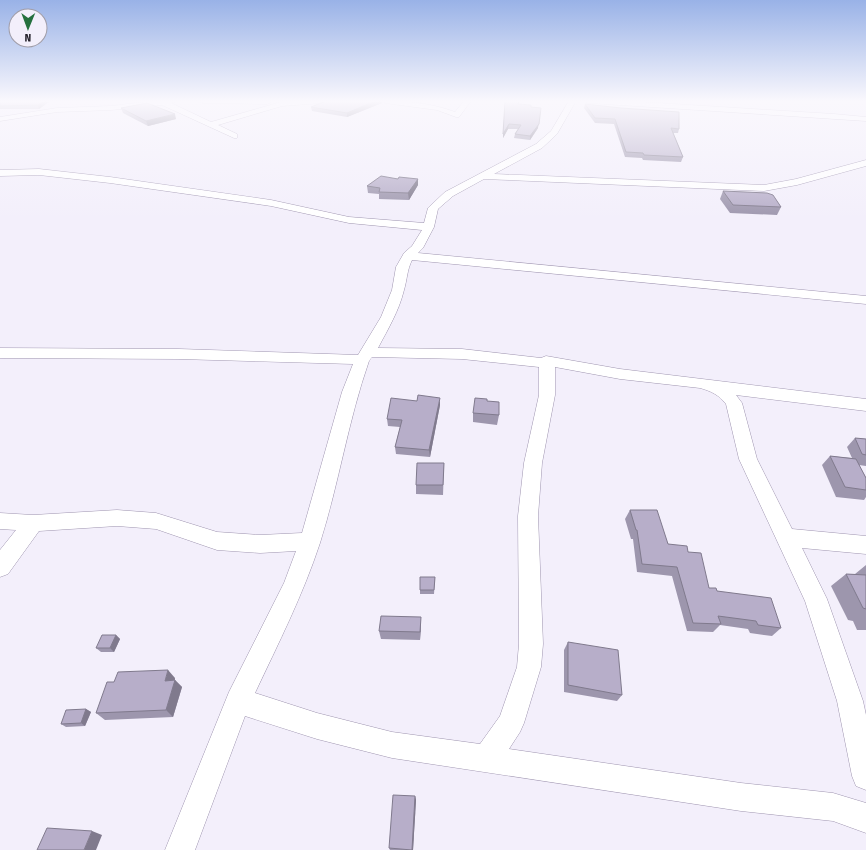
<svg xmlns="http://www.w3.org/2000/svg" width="866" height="850" font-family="'Fira Sans Condensed',sans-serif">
	<rect width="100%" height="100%" fill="#f3effb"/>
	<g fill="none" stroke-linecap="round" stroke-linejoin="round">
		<defs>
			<g id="street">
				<path d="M153,101H177L171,103L211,122L281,102L325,101L322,103L282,106L218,125L237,134V138H234L162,105L111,110L57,112L0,121V117L57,108L111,106Z"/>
				<path d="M200,101H270L271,102L267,104L203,103Z"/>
				<path d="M382,101C407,101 431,103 455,112L464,101H471L459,117H456L437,110L385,103Z"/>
				<path d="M569,101H576L557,134L542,148L494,174L764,185L796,179L866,160V166L797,185L764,191L484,179L453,196L438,209L434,227L423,248L418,253L866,296V304L412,260C407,270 407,280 404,290C399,311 388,329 378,348L462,349L541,358L546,356L620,369L866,399V411L736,395L742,403L757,459L792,529L866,536V554L802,548L827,599L863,701L866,715V790L856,786L852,776L837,701L805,601L739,459L726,404C719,395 711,391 700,388L620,379L555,367V395L542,463L538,516L543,644L541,667L524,723L520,732L509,749L741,783L833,793L866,803V833L833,821L741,811L392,758L317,739L245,716L195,850H165L229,692L284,583L296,551L260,553L217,550L156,529L117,526L39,531L8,574L0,577V550L16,530L0,529V513L33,515L117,510L156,513L217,532L260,535L302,533L342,392L353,364L179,359L0,358V348L179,349L358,355L381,317L392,290L396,267L404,253L412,246L422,230L349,223L271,206L110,183L39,175L0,176V170L39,169L110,177L271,200L349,217L424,223L428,208L445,192L536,144L551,131ZM372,357L462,359L539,367V395L524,463L518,516L519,644L517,667L500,716L480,744L392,732L317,713L255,693C278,644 303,595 320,543C339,483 348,421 369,361Z"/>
				<path d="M586,101H626L834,114L866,117V121L589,103Z"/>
			</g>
		</defs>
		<!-- street casing -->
		<use href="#street" stroke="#9f95b0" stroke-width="1"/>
		<!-- street -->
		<use href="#street" fill="#fff" fill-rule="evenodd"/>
	</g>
	<!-- wall -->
	<g fill="#9d96ad">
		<path d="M0,101H50L39,109H0Z"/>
		<path d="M505,101H519V104L531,107L538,128L530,140L514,138L515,134L518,129H508L503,138Z"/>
		<path d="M382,103L347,117L312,111L311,107Z"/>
		<path d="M585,104L679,129L678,133H673L683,157L681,162L643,160L642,158L625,157L614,124L595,123L584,108Z"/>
		<path d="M121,108L176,119L148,126L123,113Z"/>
		<path d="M398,179H418V185L409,200L379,199V194L368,193L367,186Z"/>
		<path d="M723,191L781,207L777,215L730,213L720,199Z"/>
		<path d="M487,401L499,415L497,425L473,422V413Z"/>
		<path d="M440,405L430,457L396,454L395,447L400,427L388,426L387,419Z"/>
		<path d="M855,438L866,439V466L859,465L866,478V497L864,500L836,497L822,465L830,456L852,458L847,447Z"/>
		<path d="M444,463L443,495L416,494V485Z"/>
		<path d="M630,510L668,544L688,552L709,588L717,591L781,628L772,636L750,633L748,629L720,625L713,632L687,631L672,576L637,572L633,539H631L625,519Z"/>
		<path d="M866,565V630H857L853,621L848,620L831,586L846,574H855Z"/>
		<path d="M435,577L434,594H420V590Z"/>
		<path d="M421,625L420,640L381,639L379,631Z"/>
		<path d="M116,635L120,639L114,652H101L96,648Z"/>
		<path d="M568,642L622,695L617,701L564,692V650Z"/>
		<path d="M175,678V680L182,687L173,717L105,720L96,713Z"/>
		<path d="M86,709L91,712L85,726L66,727L61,724Z"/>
		<path d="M415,796L416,800L413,850H390L389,848Z"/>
	</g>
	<!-- shaded-wall -->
	<g fill="#807a8d">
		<path d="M44,101H50L39,109L38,105Z"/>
		<path d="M375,101H381L382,103L347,117V113Z"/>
		<path d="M541,108L538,128L530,140V136Z"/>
		<path d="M175,114L176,119L148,126L146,121Z"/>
		<path d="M509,124L508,129L503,138V134Z"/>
		<path d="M418,179V185L409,200L408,193Z"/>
		<path d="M440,398V405L430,457L429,450Z"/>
		<path d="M421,617V625L420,640V632Z"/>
		<path d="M116,635L120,639L114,652L110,648Z"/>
		<path d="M168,670L175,678L173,687L165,681Z"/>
		<path d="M175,680L182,687L173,717L166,710Z"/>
		<path d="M86,709L91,712L85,726L81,723Z"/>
		<path d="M415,796L416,800L413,850H412Z"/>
		<path d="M92,831L102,835L96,850H84Z"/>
	</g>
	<!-- building -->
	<g fill="#b7aec9" stroke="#807a8d">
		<path d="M0,101H44L38,105L0,106Z"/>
		<path d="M326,101H375L347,113L311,107Z"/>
		<path d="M505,101H519L518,104L531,105V107L541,108L539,124L530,136L515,134L521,125L509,124L503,134Z"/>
		<path d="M147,103L175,114L146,121L121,108Z"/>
		<path d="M585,104L621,108L679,112V129L671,128L683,157L644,155L643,153L626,152L615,119L595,118Z"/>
		<path d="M381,176L398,179L399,177L418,179L408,193L379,192L380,188L367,186Z"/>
		<path d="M723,191L767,193L773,195L781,207L733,205Z"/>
		<path d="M418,395L440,398L429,450L395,447L402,420L387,419L391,398L417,401Z"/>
		<path d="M475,398L487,399V401L499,402V415L473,413Z"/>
		<path d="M855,438L866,439V455L862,454Z"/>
		<path d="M830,456L856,459L866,478V490L845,487Z"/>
		<path d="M417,463H444L443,485H416Z"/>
		<path d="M630,510H657L668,544L687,546L688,552L701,553L709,588H716L717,591L771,598L781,628L758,625L756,621L718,616L721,624L693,623L677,567L642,564L637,530H636Z"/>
		<path d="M846,574L866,575V609L863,608Z"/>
		<path d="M420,577H435L434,590H420Z"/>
		<path d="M381,616L421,617L420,632L379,631Z"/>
		<path d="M102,635H116L110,648H96Z"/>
		<path d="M568,642L618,650L622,695L568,685Z"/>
		<path d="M168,670L165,681L175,680L166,710L96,713L107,682H114L118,672Z"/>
		<path d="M86,709L81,723L61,724L66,710Z"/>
		<path d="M393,795L415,796L412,850L389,848Z"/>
		<path d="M47,828L92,831L84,850H37Z"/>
	</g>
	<!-- sky -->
	<linearGradient id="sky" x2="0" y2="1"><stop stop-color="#99b2e7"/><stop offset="0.46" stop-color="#faf8fd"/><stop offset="1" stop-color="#faf8fd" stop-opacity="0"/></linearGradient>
	<rect width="866" height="220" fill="url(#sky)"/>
	<!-- north arrow -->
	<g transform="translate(28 28) rotate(181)"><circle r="19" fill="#f3effb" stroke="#a09da8"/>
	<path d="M0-3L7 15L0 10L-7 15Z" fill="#25703e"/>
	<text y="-6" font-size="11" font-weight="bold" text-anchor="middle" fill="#24212b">N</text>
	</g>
</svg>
